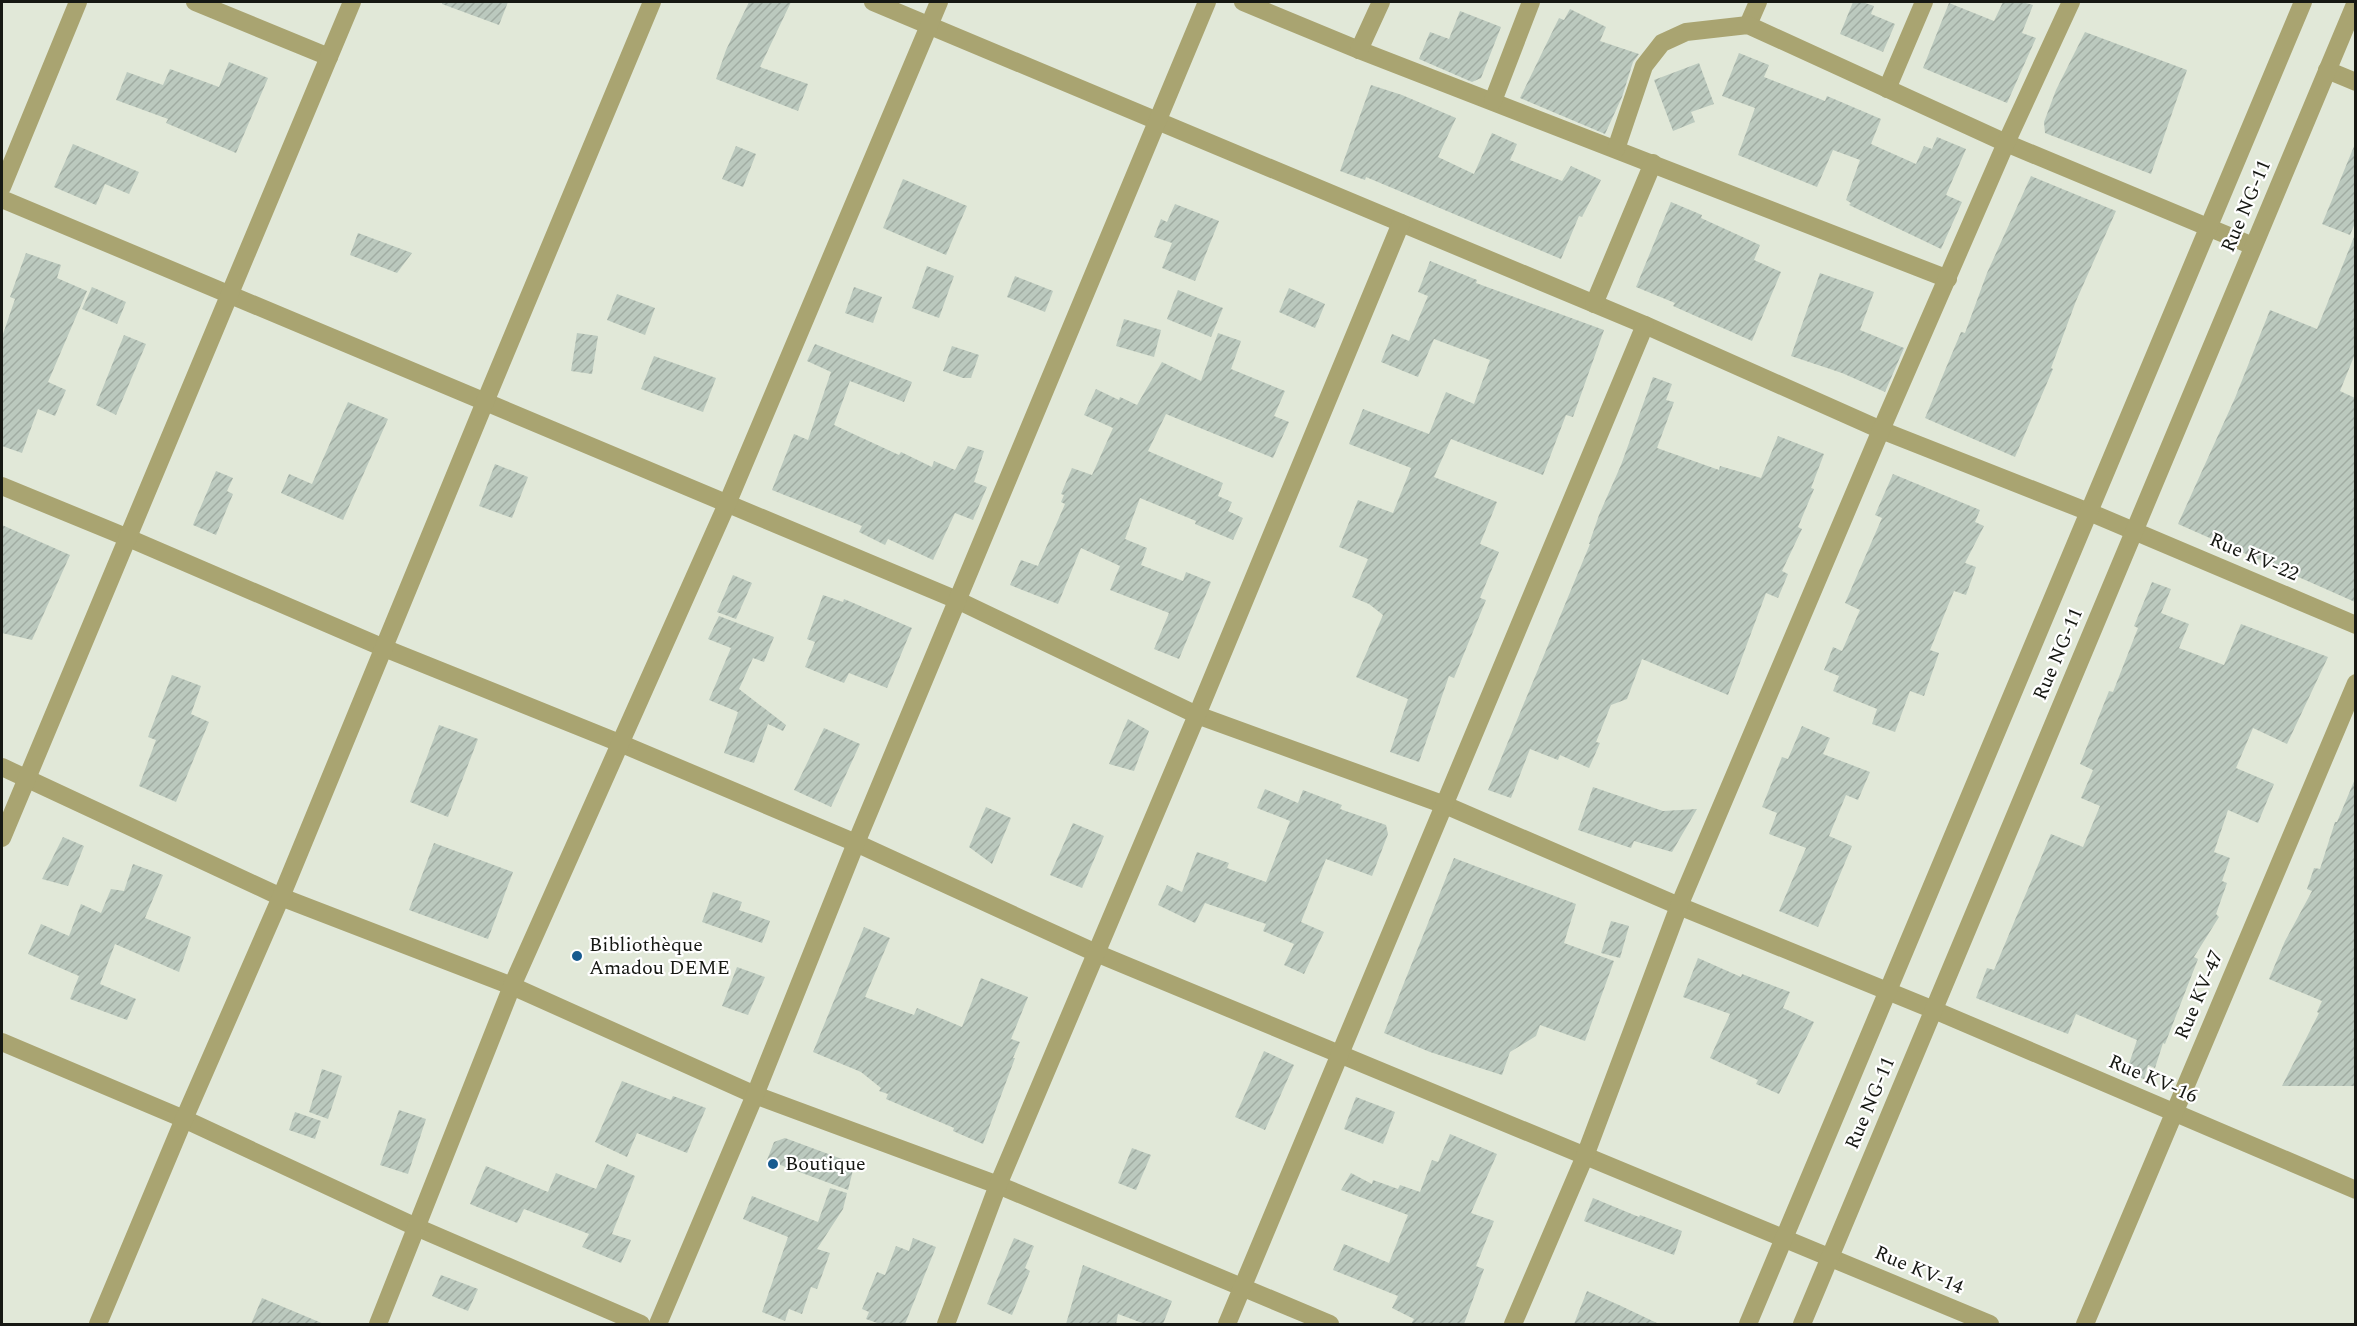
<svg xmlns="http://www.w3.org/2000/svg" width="2357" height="1326" font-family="Spectral,serif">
	<defs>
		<pattern id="building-hatch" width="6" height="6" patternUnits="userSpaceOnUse" patternTransform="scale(1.5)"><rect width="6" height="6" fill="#bbc9be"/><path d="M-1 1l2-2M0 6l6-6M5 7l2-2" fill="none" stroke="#a0aca2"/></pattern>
	</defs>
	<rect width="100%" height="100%" fill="#e1e8d8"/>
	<!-- building -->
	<g fill="url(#building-hatch)">
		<path d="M442,2H508L499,25L442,4Z"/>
		<path d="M749,2H791L760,67L808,84L798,111L716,79L726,50Z"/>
		<path d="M1853,2H1862L1874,6L1871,14L1895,24L1883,52L1840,34Z"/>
		<path d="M2003,2H2022L2033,5L2022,33L2036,38L2007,103L1923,68L1949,3L1994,21Z"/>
		<path d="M1570,9L1606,27L1600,41L1639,54L1633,62L1622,97L1605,134L1520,98L1559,18L1564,20Z"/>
		<path d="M1460,11L1501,27L1481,78L1472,82L1419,59L1430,32L1449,39Z"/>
		<path d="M2085,32L2187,70L2151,174L2045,133L2044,122L2056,90Z"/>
		<path d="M1739,53L1769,65L1764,77L1825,101L1827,96L1881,119L1871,144L1916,164L1924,146L1932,149L1937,137L1966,149L1946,195L1962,202L1941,249L1849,205L1851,203L1846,200L1860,160L1833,150L1817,187L1738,155L1755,108L1722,96Z"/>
		<path d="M229,62L268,78L236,153L166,123L168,119L116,100L127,72L163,85L170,69L219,87Z"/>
		<path d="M1699,63L1714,104L1691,112L1695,122L1673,131L1654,80Z"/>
		<path d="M1371,85L1402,95L1456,118L1438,157L1474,174L1492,133L1517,144L1510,160L1562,181L1571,166L1601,180L1582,217L1579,216L1561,259L1366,177L1365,180L1340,171Z"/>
		<path d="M73,144L139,172L129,194L105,184L96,205L54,187Z"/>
		<path d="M2355,144V223L2350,235L2322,224Z"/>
		<path d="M736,146L756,154L743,187L722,179Z"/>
		<path d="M2031,176L2116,211L2076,301L2051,368L2053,369L2015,457L1925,418L1961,332L1965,333L1987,273Z"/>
		<path d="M903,179L967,206L946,255L883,228Z"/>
		<path d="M1671,202L1702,215L1701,218L1760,245L1754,260L1781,272L1752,341L1673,306L1675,303L1636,287Z"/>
		<path d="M1175,204L1219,221L1195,281L1162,268L1172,243L1154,237L1161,219L1167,222Z"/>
		<path d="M358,233L412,253L397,273L350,255Z"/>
		<path d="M2354,237L2355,354L2340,391L2355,398V602L2178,524L2235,398L2270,310L2317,329Z"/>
		<path d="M26,253L61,265L57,278L87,291L48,382L66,390L55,416L38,409L22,453L2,446V337L15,299L10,297Z"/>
		<path d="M1430,261L1477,280L1476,283L1604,330L1573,417L1566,415L1543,475L1451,439L1434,477L1497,502L1480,544L1499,552L1480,598L1486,600L1454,678L1449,676L1419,762L1390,752L1408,699L1356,677L1383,615L1369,604L1352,597L1368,559L1339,547L1358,500L1393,513L1411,468L1349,444L1363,409L1429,434L1446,392L1474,404L1490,360L1434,339L1418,377L1381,362L1392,334L1409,341L1428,296L1418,292Z"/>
		<path d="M927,266L954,276L939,318L912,308Z"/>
		<path d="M1820,273L1874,292L1860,330L1904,348L1885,392L1842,373L1791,356Z"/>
		<path d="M1015,276L1053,291L1045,312L1007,297Z"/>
		<path d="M92,287L126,302L117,324L82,309Z"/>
		<path d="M854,287L882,297L873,323L845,313Z"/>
		<path d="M1289,288L1325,304L1315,328L1279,312Z"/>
		<path d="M1178,290L1223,308L1211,337L1167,319Z"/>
		<path d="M617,294L655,308L645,335L607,320Z"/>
		<path d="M1124,319L1161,330L1154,357L1116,346Z"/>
		<path d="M577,333L598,336L592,374L571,371Z"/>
		<path d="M1218,333L1241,341L1231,369L1285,391L1274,416L1289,422L1273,458L1166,414L1148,451L1223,483L1218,496L1232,502L1228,511L1243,518L1233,540L1195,524L1196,521L1140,498L1125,539L1147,548L1141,565L1183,581L1186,572L1211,582L1179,659L1154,649L1169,613L1110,590L1120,566L1081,548L1058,604L1010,585L1021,560L1038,566L1065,504L1061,502L1064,495L1061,494L1072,468L1092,475L1113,428L1084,415L1096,389L1119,400L1120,397L1137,405L1162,362L1201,381Z"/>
		<path d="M124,335L146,344L116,415L96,405Z"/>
		<path d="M815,344L912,382L904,402L850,381L834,425L899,455L901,452L932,467L934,461L955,470L968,446L984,451L974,482L987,487L973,520L955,513L933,560L888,539L885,545L859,532L862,526L772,490L794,434L808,440L831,372L807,361Z"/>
		<path d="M952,346L979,355L971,378H963L943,371Z"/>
		<path d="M654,356L716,378L703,412L641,389Z"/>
		<path d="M1653,377L1672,384L1666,400L1674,402L1657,448L1719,470L1720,466L1761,478L1778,436L1824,454L1811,488L1814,489L1798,527L1802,529L1782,571L1788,574L1778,598L1766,593L1728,695L1642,659L1627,699L1611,705L1596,742L1600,743L1589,768L1560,755L1558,760L1530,749L1511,798L1488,790L1590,544H1589L1599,515L1621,465Z"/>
		<path d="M348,402L388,419L343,520L281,493L289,474L312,484Z"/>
		<path d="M495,464L528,477L512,518L479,506Z"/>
		<path d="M216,471L233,478L227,491L233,494L216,535L193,525Z"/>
		<path d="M1893,474L1980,510L1975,522L1984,526L1965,563L1976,567L1966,595L1954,591L1930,650L1939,653L1924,696L1910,691L1895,732L1872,724L1877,709L1833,691L1839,676L1824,670L1833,647L1842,651L1860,610L1845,603L1882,518L1875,515Z"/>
		<path d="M2,525L70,555L32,640L2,633Z"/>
		<path d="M733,575L752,583L736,619L717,612Z"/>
		<path d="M2152,582L2171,589L2161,613L2189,624L2179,648L2224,665L2241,624L2328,657L2287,744L2253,728L2236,768L2274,784L2258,823L2228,810L2214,852L2230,858L2222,881L2227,883L2216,914L2219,917L2194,957L2198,959L2165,1044L2163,1043L2155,1068L2148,1065L2144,1079L2126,1073L2137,1040L2076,1014L2068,1034L1976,998L1987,968L1994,970L2051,834L2083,847L2100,806L2081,798L2093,770L2080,764L2109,691L2113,692L2138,628L2134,626Z"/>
		<path d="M823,595L843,602L844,599L912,628L887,688L849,673L844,683L805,667L815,642L807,639Z"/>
		<path d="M719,616L774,637L764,662L753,658L739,689L786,725L783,731L768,724L754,763L724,753L738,712L709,700L731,648L708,639Z"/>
		<path d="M172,675L201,686L191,714L209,722L176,802L139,786L156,740L148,737Z"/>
		<path d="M1128,719L1149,731L1134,771L1109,764Z"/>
		<path d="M439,725L478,739L448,817L410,802Z"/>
		<path d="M1802,726L1830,738L1823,754L1870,772L1858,800L1846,795L1829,836L1852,846L1818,927L1779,911L1806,848L1769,834L1777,813L1762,807L1782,757L1788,759Z"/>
		<path d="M824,728L860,744L831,807L794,790Z"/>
		<path d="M2355,779V1086H2282L2319,1013L2317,1012L2322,1001L2269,979L2285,941L2312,891L2307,889L2314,868L2320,869L2335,822H2337Z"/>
		<path d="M1593,787L1663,811L1697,809L1672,852L1634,841L1631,848L1578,830Z"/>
		<path d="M1265,789L1298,803L1303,790L1342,805L1340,809L1386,825L1388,834L1372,876L1326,859L1301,922L1324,932L1304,974L1284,965L1294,944L1263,931L1266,924L1205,903L1195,923L1158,905L1167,885L1182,892L1197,852L1229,863L1227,868L1266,882L1290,821L1257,808Z"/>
		<path d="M986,807L1011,818L992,864L969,847Z"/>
		<path d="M1073,823L1104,836L1082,888L1050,875Z"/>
		<path d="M63,837L84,846L68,886L42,879Z"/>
		<path d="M434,843L513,872L488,939L409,910Z"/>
		<path d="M1454,858L1576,904L1564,943L1614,961L1585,1041L1540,1025L1536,1036L1510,1052L1502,1075L1430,1052L1384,1033Z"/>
		<path d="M133,864L163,875L145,918L191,937L179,972L115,944L100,984L136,999L127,1020L70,999L79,976L28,954L41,924L69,936L81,904L101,913L111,889L124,891Z"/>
		<path d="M713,892L742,902L739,910L770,921L762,943L702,922Z"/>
		<path d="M1611,921L1629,926L1620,958L1601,953Z"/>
		<path d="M864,927L890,938L865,997L914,1015L917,1008L962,1027L981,978L1028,997L1011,1039L1020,1042L1013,1058H1015L983,1144L953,1131L954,1128L886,1099L888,1094L879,1091L881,1088L861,1072L813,1052Z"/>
		<path d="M1698,958L1741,977L1742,974L1790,992L1783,1008L1814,1022L1779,1094L1756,1084L1758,1080L1710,1058L1730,1014L1683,997Z"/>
		<path d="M737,967L765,977L748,1015L722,1006Z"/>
		<path d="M1264,1051L1294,1065L1265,1130L1235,1117Z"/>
		<path d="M322,1069L342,1076L328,1119L309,1112Z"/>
		<path d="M622,1081L671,1100L673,1096L706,1108L687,1153L637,1133L627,1157L595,1142Z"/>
		<path d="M1356,1097L1395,1112L1383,1144L1344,1129Z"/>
		<path d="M399,1110L426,1119L408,1174L380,1165Z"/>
		<path d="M295,1112L321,1121L315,1139L289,1130Z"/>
		<path d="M1450,1134L1497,1154L1471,1213L1494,1221L1476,1266L1484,1269L1464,1324H1411L1414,1319L1392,1308L1398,1296L1333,1270L1344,1244L1389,1263L1408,1215L1341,1190L1351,1173L1372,1184L1373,1180L1398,1189L1400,1185L1420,1192L1432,1160L1438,1162Z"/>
		<path d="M785,1138L850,1162L848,1169L853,1170L848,1190L767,1160L774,1142Z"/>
		<path d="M1132,1148L1151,1155L1136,1190L1118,1183Z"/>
		<path d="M607,1164L635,1176L612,1234L631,1240L621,1263L582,1247L589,1234L524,1209L517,1223L470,1204L486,1166L548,1192L556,1173L596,1189Z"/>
		<path d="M830,1188L847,1193L843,1209L817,1249L830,1253L817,1289L811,1287L802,1314L789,1309L785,1321L762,1312L788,1237L743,1219L752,1196L818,1222Z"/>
		<path d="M1593,1198L1639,1217L1640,1215L1682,1231L1674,1255L1584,1221Z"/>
		<path d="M913,1238L936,1247L905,1324H880L866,1319L869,1312L862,1309L877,1272L885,1275L896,1246L909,1251Z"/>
		<path d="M1014,1238L1034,1246L1025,1268L1030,1271L1012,1315L987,1304Z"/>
		<path d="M1083,1265L1172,1301L1163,1324H1145L1118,1314L1116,1324H1066Z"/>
		<path d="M441,1275L478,1289L468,1311L432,1296Z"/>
		<path d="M1587,1291L1619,1305L1659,1324H1574Z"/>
		<path d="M262,1298L324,1324H251Z"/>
	</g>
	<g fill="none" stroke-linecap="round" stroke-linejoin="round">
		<!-- minor -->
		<g stroke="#a9a471" stroke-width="18">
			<path d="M195,2L329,57"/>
			<path d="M873,2L1645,325L1881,430L2089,512L2356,625"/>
			<path d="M1243,2L1359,50L1948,279"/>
			<path d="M1748,25L1758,2"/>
			<path d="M1359,50L1381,2"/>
			<path d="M2327,70L2356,82"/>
			<path d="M1887,89L1924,2"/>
			<path d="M1493,101L1531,2"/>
			<path d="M1616,149L1644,66L1662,43L1686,32L1748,25L2006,143L2253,246"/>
			<path d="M2,187L78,2"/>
			<path d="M2,199L957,600L1197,715L1445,805L1679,906L1934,1010L2356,1190"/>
			<path d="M1594,304L1653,163"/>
			<path d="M2,486L126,537L384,648L622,744L856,843L1096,953L1990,1324"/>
			<path d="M2,767L281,897L512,986L755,1095L998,1185L1330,1324"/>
			<path d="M2,838L352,2"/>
			<path d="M2,1042L184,1119L416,1227L641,1324"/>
			<path d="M98,1324L184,1119L281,897L485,402L652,2"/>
			<path d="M378,1324L512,986L727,504L939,2"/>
			<path d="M658,1324L755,1095L856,843L1207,2"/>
			<path d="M946,1324L998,1185L1197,715L1401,223"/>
			<path d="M1227,1324L1645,325"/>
			<path d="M1513,1324L1585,1156L1679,906L1881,430L2006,143L2071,2"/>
			<path d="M1748,1324L2303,2"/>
			<path d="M1802,1324L2356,2"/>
			<path d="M2085,1324L2356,683"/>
		</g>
	</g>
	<!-- markers -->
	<g fill="#165a8f" stroke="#fff" stroke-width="2">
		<circle cx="577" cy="956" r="6"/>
		<circle cx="773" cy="1164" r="6"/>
	</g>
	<g text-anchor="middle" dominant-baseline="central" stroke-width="4.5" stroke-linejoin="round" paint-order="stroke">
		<!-- street labels -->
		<g font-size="20" fill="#161813" stroke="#fff">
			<text transform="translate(2246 206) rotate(-67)">Rue NG-11</text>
			<text transform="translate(2254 557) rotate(23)">Rue KV-22</text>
			<text transform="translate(2058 654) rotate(-67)">Rue NG-11</text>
			<text transform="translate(2199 995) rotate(-67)">Rue KV-47</text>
			<text transform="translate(2153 1079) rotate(23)">Rue KV-16</text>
			<text transform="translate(1870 1103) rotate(-67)">Rue NG-11</text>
			<text transform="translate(1919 1270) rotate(23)">Rue KV-14</text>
		</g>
		<!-- poi labels -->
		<g font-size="20" fill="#161813" stroke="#fff" text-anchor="start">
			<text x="589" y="945">Bibliothèque<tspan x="589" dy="23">Amadou DEME</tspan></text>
			<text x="785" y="1164">Boutique</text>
		</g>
	</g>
	<!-- border -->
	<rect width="2357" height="1326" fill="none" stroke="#161813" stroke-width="6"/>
</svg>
